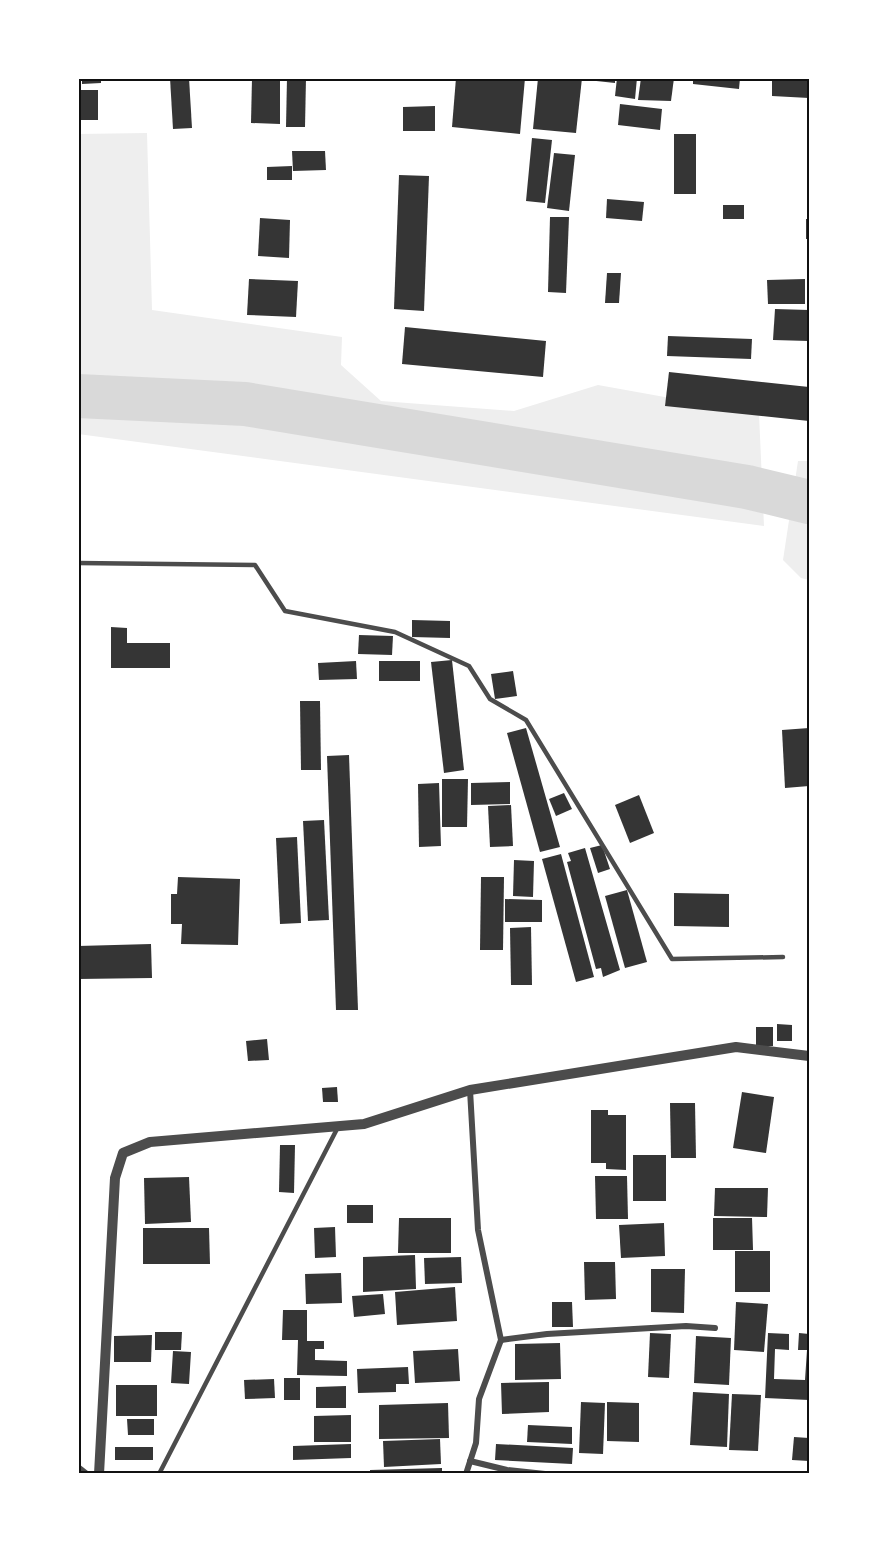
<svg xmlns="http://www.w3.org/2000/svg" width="887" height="1552" font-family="Quicksand,sans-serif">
	<rect width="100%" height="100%" fill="#fff"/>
	<!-- green -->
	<g fill="#eee">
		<path d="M147,133L152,310L342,337L341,365L381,401L514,411L598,385L759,414L764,526L78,434V134Z"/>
		<path d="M798,461H809V580L801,578L783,560Z"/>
	</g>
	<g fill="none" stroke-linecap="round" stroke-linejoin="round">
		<!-- river -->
		<path stroke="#d9d9d9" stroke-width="44" d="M78,396L245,404L747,487L809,502"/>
	</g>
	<!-- building -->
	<g fill="#353535">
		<path d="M82,78H101V83L82,84Z"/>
		<path d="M170,78H189L192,128L173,129Z"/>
		<path d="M215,78H247V81L215,80Z"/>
		<path d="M252,78H280V124L251,123Z"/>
		<path d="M287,78H306L305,127H286Z"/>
		<path d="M456,78H525L520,134L452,127Z"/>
		<path d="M538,78H582L576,133L533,129Z"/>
		<path d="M587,78H615V83L587,80Z"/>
		<path d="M617,78H637L635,99L615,96Z"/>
		<path d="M641,78H674L671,101L638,100Z"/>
		<path d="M693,78H740L739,89L693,84Z"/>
		<path d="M772,78H809V98L772,96Z"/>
		<rect x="78" y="90" width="20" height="30"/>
		<path d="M620,104L662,109L660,130L618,125Z"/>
		<path d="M435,106V131H403V107Z"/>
		<rect x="674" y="134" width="22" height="60"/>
		<path d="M532,138L552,140L545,203L526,201Z"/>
		<path d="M292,151H325L326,170L293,171Z"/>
		<path d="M554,153L575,155L569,211L547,208Z"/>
		<path d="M292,166V180H267V167Z"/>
		<path d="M399,175L429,176L424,311L394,309Z"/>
		<path d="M607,199L644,202L642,221L606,218Z"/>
		<rect x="723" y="205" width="21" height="14"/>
		<path d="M550,217H569L566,293L548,292Z"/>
		<path d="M260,218L290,220L289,258L258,256Z"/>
		<rect x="806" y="219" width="3" height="20"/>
		<path d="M607,273H621L619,303H605Z"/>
		<path d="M249,279L298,281L296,317L247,315Z"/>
		<path d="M805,279V304H768L767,280Z"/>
		<path d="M775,309L809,310V341L773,340Z"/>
		<path d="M405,327L546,341L543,377L402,364Z"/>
		<path d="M668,336L752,339L751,359L667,356Z"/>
		<path d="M669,372L809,387V421L665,406Z"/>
		<path d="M412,620L450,621V638L412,637Z"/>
		<path d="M111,627L127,628V643H170V668H111Z"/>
		<path d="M359,635L393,636L392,655L358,654Z"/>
		<path d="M452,660L464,770L444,773L431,662Z"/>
		<path d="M356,661L357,679L319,680L318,663Z"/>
		<rect x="379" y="661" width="41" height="20"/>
		<path d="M513,671L517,696L495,699L491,674Z"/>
		<path d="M300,701H320L321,770H301Z"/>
		<path d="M526,728L560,847L540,852L507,733Z"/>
		<path d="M809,728V786L785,788L782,730Z"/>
		<path d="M349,755L358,1010H336L327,756Z"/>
		<path d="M442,779H468L467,827H442Z"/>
		<path d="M510,782V804L471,805V783Z"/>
		<path d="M439,783L441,846L419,847L418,784Z"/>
		<path d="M564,793L572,809L556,816L549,799Z"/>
		<path d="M639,795L654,833L630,843L615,805Z"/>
		<path d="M511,805L513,846L490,847L488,806Z"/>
		<path d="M324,820L329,920L308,921L303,821Z"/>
		<path d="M297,837L301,923L280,924L276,838Z"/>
		<path d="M602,845L610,869L598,873L590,848Z"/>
		<path d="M585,848L620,970L603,977L601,968L596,969L567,862L571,861L568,853Z"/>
		<path d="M561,854L594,977L576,982L542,859Z"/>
		<path d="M514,860L534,861L533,897L513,896Z"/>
		<path d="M178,877L240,879L238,945L181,944L182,924H171V894H177Z"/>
		<path d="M481,877H504L503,950H480Z"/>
		<path d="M627,890L647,962L625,968L605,896Z"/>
		<path d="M674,893L729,894V927L674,926Z"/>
		<path d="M505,899L542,900V922H505Z"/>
		<path d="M531,927L532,985H511L510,928Z"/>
		<path d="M151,944L152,978L78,979V946Z"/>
		<path d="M777,1024L792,1025V1041H777Z"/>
		<rect x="756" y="1027" width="17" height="19"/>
		<path d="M267,1039L269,1060L248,1061L246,1041Z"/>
		<path d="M337,1087L338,1102H323L322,1088Z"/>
		<path d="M742,1092L774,1097L766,1153L733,1148Z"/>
		<path d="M670,1103H695L696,1158H671Z"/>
		<path d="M591,1110H608V1115H626V1170L606,1169V1163H591Z"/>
		<path d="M280,1145H295L294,1193L279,1192Z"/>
		<rect x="633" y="1155" width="33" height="46"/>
		<path d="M595,1176H627L628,1219H596Z"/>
		<path d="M189,1177L191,1222L145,1224L144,1178Z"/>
		<path d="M715,1188H768L767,1217L714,1216Z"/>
		<rect x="347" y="1205" width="26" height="18"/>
		<path d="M399,1218H451V1253H398Z"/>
		<path d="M713,1218H752L753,1250H713Z"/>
		<path d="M664,1223L665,1256L621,1258L619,1225Z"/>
		<path d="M335,1227L336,1257L315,1258L314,1228Z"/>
		<path d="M143,1228H209L210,1264H143Z"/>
		<rect x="735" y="1251" width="35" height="41"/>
		<path d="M415,1255L416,1289L363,1292V1257Z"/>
		<path d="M461,1257L462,1283L425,1284L424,1258Z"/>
		<path d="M584,1262H615L616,1299L585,1300Z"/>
		<path d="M651,1269H685L684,1313L651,1312Z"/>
		<path d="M341,1273L342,1303L306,1304L305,1274Z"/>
		<path d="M455,1287L457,1321L397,1325L395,1292Z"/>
		<path d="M383,1294L385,1314L354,1317L352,1296Z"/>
		<path d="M552,1302H572L573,1327H552Z"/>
		<path d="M736,1302L768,1304L764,1352L734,1350Z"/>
		<path d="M283,1310H307V1341H324V1349H315V1360L347,1361V1376L297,1375L298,1340H282Z"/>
		<path d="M155,1332H182L181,1350H155Z"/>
		<path d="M650,1333L671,1334L669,1378L648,1377Z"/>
		<path d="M768,1333L789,1334V1350L775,1349L774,1379L805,1380L807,1350H798L799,1333L809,1334V1400L765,1398Z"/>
		<path d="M152,1335L151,1362H114V1336Z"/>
		<path d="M696,1336L731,1338L729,1385L694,1383Z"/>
		<path d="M560,1343L561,1379L515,1380V1344Z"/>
		<path d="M458,1349L460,1381L415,1383L413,1351Z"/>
		<path d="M173,1351L191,1352L189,1384L171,1383Z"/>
		<path d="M408,1367L409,1384H396V1392L358,1393L357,1369Z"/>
		<rect x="284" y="1378" width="16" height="22"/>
		<path d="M274,1379L275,1398L245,1399L244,1380Z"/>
		<path d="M549,1382V1412L502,1414L501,1383Z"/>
		<rect x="116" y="1385" width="41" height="31"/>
		<path d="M346,1386V1408H316V1387Z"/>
		<path d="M693,1392L729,1394L727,1447L690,1445Z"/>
		<path d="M732,1394L761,1395L758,1451L729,1450Z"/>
		<path d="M581,1402L605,1403L603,1454L579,1453Z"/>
		<path d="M607,1402L639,1403V1442L607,1441Z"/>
		<path d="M448,1403L449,1438L379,1439V1405Z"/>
		<path d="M351,1415V1442H314V1416Z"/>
		<path d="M127,1419H154V1435H128Z"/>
		<path d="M528,1425L572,1427V1444L527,1442Z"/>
		<path d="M794,1437L809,1438V1461L792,1460Z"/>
		<path d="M440,1439L441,1464L384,1467L383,1441Z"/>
		<path d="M351,1444V1458L293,1460V1446Z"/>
		<path d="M496,1444L573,1448L572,1464L495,1460Z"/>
		<rect x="115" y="1447" width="38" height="13"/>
		<path d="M442,1468V1474H370V1470Z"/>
	</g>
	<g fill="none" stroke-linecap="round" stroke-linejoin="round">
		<!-- service -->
		<g stroke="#4c4c4c" stroke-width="4.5">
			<path d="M78,563L255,565L285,611L395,632L469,666L490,699L526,720L672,959L783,957"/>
			<path d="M159,1474L337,1129"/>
		</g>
		<!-- minor -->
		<g stroke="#4c4c4c" stroke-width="6">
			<path d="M501,1340L547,1334L686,1326L715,1328"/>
			<path d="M470,1461L507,1470L545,1474"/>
			<path d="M78,1467L87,1474"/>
			<path d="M466,1474L476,1443L479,1399L501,1340L478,1230L470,1090"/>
		</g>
		<!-- tertiary -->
		<path stroke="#4c4c4c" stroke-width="10" d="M99,1474L115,1178L123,1153L150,1142L364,1124L470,1090L736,1047L809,1056"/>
	</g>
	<!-- border -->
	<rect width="887" height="1552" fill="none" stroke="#ffffff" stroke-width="159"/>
	<rect x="80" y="80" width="728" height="1392" fill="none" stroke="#111" stroke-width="2"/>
</svg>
